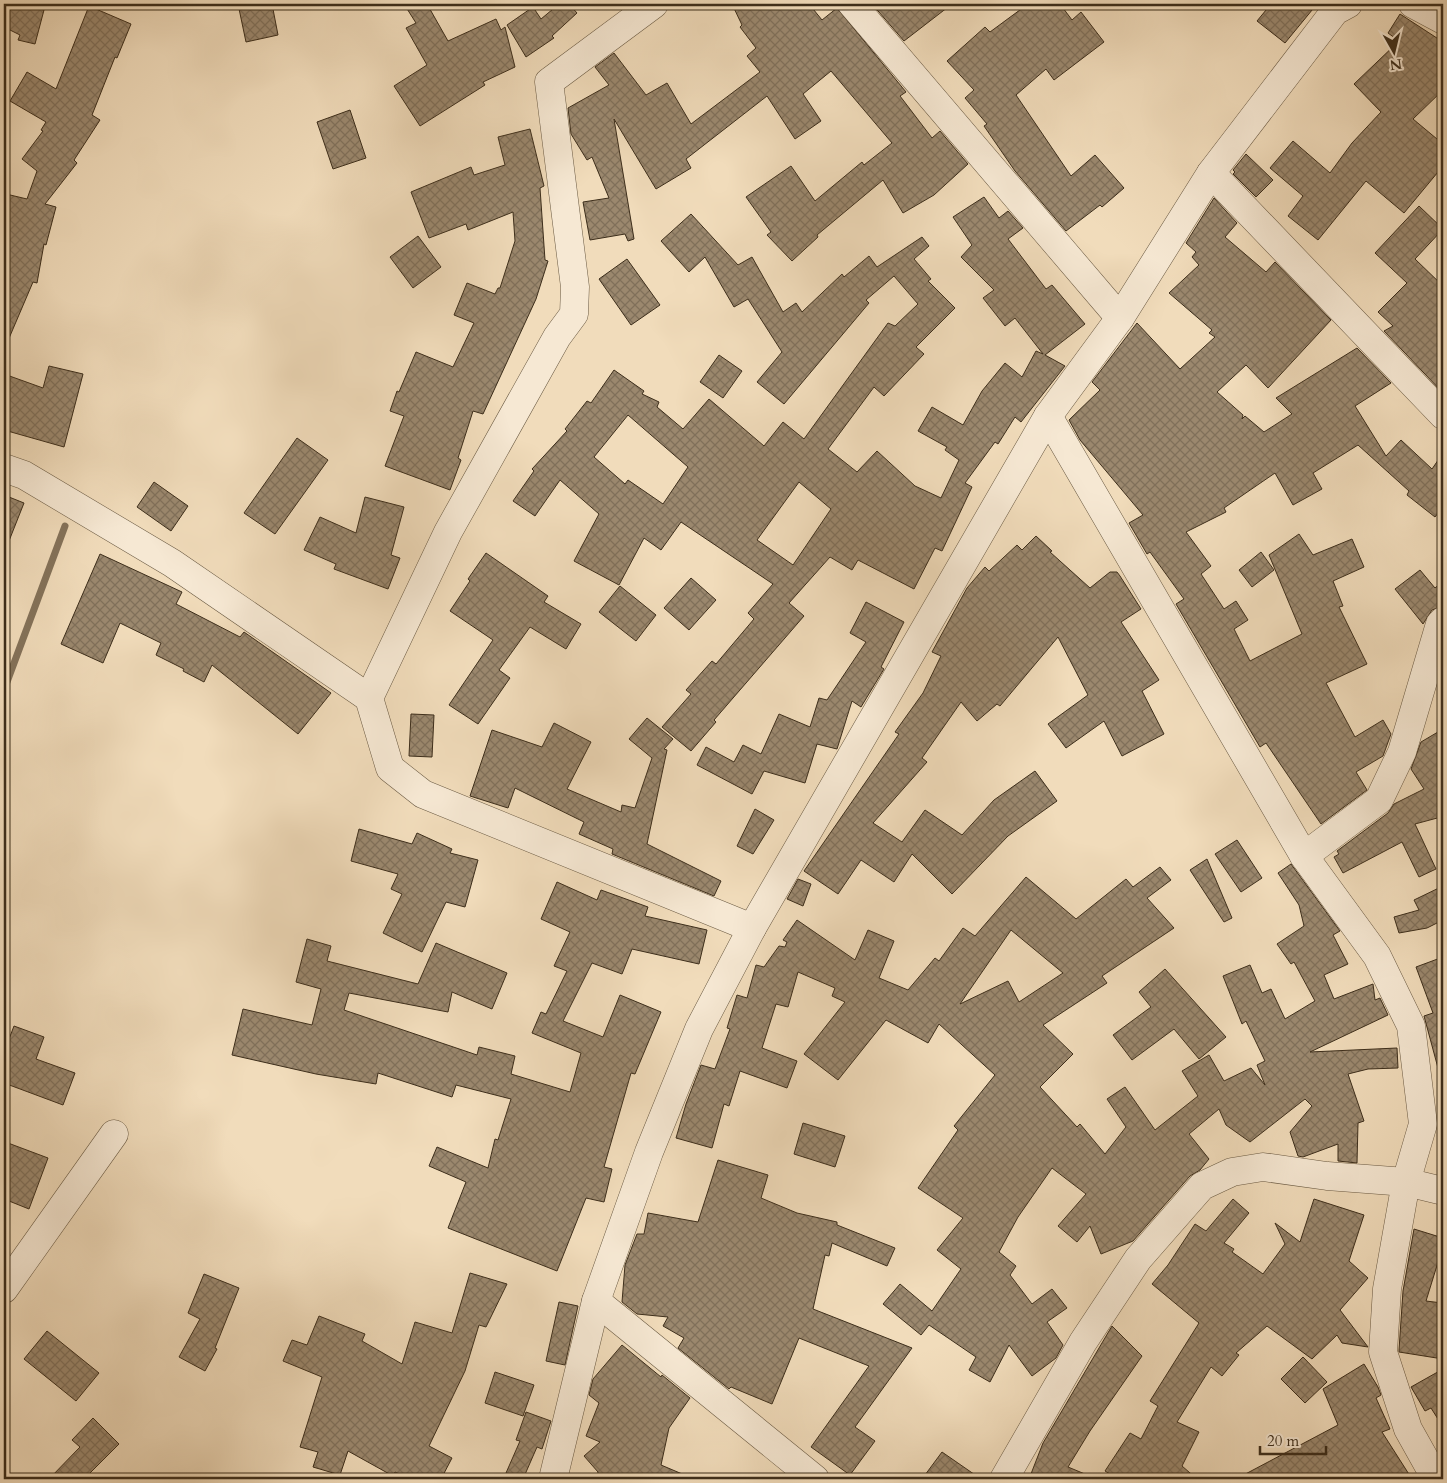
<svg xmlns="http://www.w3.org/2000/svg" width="1447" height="1483" font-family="Cardo,serif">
	<defs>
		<pattern id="building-cross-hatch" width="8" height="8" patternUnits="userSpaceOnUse" patternTransform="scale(1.25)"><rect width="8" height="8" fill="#9b886e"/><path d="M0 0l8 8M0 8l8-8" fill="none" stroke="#80705a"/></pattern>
	</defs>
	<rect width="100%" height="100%" fill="#f1dcbb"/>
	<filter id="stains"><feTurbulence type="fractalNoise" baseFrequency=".004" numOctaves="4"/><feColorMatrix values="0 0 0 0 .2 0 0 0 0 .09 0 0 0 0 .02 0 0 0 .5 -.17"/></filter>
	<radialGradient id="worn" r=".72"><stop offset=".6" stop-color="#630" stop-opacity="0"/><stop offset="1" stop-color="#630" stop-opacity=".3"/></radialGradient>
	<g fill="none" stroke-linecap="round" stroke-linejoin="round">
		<!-- stream -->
		<path stroke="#84735b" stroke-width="7" d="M4,690L65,526"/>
	</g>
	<!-- building -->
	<g fill="url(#building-cross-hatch)" stroke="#3d2e1b" fill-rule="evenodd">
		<path d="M4,4H16L44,10L35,44L18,40L20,35L4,27Z"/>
		<path d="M238,4H272L278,35L246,42Z"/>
		<path d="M404,4H427L448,41L496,19L501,30L505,27L515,67L483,82L485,85L420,126L394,86L427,65L406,28L416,23Z"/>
		<path d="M559,4H569L577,13L552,36L554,38L526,57L507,25L533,7L541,19Z"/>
		<path d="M732,4H809L822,20L837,8L906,92L900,96L932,138L940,131L968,164L934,195L903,213L883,180L817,235L818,237L792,261L767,235L771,232L746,197L791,166L815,201L862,162L864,165L892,143L831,71L803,94L821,121L795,139L767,96L686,159L691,168L656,189L614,119L634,239L628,241L625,234L590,240L583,202L609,198L592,157L587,160L571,134L568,108L609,85L595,67L614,53L646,95L667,83L691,124L760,72L747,56L756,48L740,27L742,25Z"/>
		<path d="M872,4H952L904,41Z"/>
		<path d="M1028,4H1060L1072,20L1081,12L1104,42L1054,80L1046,69L1016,95L1071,176L1095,155L1124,188L1102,207L1100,205L1066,231L1015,171L984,126L987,124L965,98L974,90L947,61L985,27L990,32Z"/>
		<path d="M1271,4H1317L1285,43L1257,21Z"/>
		<path d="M89,6L131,24L117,58L115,57L92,115L100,120L74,160L77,163L45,204L56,207L46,245L44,244L37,283L33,282L4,350V203L6,194L27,199L37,171L22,159L43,131L41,130L46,122L10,101L27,72L56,89Z"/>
		<path d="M1400,14L1443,42V90L1413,119L1443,144V166L1404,213L1366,181L1318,240L1288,216L1303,196L1270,168L1293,141L1330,173L1352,143L1381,112L1354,84L1399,41L1388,33Z"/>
		<path d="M350,110L366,158L333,169L317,122Z"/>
		<path d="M530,129L544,186L540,188L545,260L548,261L536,299L483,414L473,411L458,458L461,460L450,490L385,466L404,416L390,411L397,391L399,392L416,352L453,367L474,323L454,315L467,283L495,294L498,288H500L515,241L513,212L468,230L466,224L429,238L411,192L471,167L474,175L505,165L498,137Z"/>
		<path d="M1246,154L1273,180L1256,197L1233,174L1235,172L1233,170Z"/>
		<path d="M984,197L999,218L1008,211L1023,228L1008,239L1046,289L1052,285L1085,324L1045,355L1065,366L1021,422L1015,417L998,444L995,442L965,483L972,487L942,551L935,548L914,589L858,560L852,570L830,557L789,603L804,616L714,720L716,722L691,751L662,727L691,694L686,690L712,661L716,664L754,619L748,613L773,584L681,522L661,550L644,538L619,585L574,561L599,514L560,480L535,516L513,501L534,471L532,469L567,431L565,429L587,401L591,403L614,370L644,391L642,394L659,402L657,407L683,429L709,399L764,446L783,422L804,439L888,323L895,326L918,304L894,276L866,300L869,303L784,404L757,382L782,352L748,299L734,307L705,257L689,272L661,241L691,214L738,265L752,257L783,312L796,303L802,312L842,274L844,277L869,256L877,267L922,237L929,246L914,259L931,279L928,281L955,308L916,347L924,354L884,396L874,387L828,449L857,472L877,451L915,486L941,498L959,460L945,450L947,447L918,431L932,407L963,425L982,391L1005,363L1022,377L1036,351L1043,354L1015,318L1005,326L983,298L994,290L961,257L972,245L953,217ZM628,415L688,467L663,504L628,480L625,484L594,457ZM799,482L831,509L793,565L757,540Z"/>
		<path d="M1214,198L1237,223L1225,237L1266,272L1275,262L1331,320L1268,388L1246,365L1217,392L1243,415L1242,419L1245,416L1264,432L1292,414L1276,398L1357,348L1391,383L1355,406L1386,456L1401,440L1432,469L1443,453V507L1435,517L1407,495L1409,491L1358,445L1313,473L1322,489L1293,505L1275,473L1224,508L1226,512L1186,532L1211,566L1201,574L1224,609L1236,601L1248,620L1234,629L1250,661L1302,634L1269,555L1299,534L1313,555L1352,539L1364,567L1333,581L1343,606L1339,607L1367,664L1326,683L1355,737L1383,720L1391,734L1383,756L1356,772L1367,790L1321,824L1266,743L1260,747L1176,604L1184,599L1150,552L1147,554L1129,523L1143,515L1080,440L1069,420L1100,390L1092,382L1137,323L1180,369L1215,337L1209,333L1212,330L1169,293L1199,265L1192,257L1196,252L1186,243Z"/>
		<path d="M1419,206L1443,229L1415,259L1443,286V393L1384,331L1393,326L1378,312L1407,283L1375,253Z"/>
		<path d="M418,236L441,267L413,288L390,257Z"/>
		<path d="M627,259L660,305L631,325L599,279Z"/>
		<path d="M719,355L742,371L723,398L700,382Z"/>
		<path d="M49,366L83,374L64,447L4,430V374L43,388Z"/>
		<path d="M297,438L328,460L275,534L244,513Z"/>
		<path d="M154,482L188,506L171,531L137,507Z"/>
		<path d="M4,495L24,503L5,551H4Z"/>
		<path d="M365,497L404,507L391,555L400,558L388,589L334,569L336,564L304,550L320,517L356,533Z"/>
		<path d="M1036,536L1052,551L1050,552L1090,588L1110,572H1117L1120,576L1141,609L1121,622L1159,680L1142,691L1164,734L1122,756L1104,721L1066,748L1048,724L1088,695L1058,637L1000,706L997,704L977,721L961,702L922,758L927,762L873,823L902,842L925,810L962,835L994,800L1035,771L1057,801L1008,836L952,894L912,854L894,882L861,860L838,894L804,871L899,734L895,732L923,693L941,656L932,652L967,588L985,567L989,571L1017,545L1022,550Z"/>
		<path d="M1261,552L1274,570L1252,587L1239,570Z"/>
		<path d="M486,553L548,596L544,602L581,624L566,649L530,627L499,670L510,678L478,724L449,705L493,640L450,611L470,581L468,579Z"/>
		<path d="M100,554L182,592L176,604L240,637L244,632L331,693L298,734L212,665L204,682L183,671L184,669L156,655L161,643L120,623L103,663L61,644Z"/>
		<path d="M1420,570L1435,588L1443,581V606L1432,610L1423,624L1395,589Z"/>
		<path d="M691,578L716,600L689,630L664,608Z"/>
		<path d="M620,586L656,615L636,641L599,612Z"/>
		<path d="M866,602L904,622L881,667L884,669L861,707L852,701L837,749L817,744L805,783L764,771L752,794L697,765L706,747L734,762L743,745L761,754L779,714L810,727L819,698L827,700L866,642L850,633Z"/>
		<path d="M411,714L434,715L432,757L409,756Z"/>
		<path d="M647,718L673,739L664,749L667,750L647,844L721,881L714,896L612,854L613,849L579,834L584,822L515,788L508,808L470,796L492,730L542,747L554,723L591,742L567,789L621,812L622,805L635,808L652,758L629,739Z"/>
		<path d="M1443,729V820L1441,817L1415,824L1436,869L1419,877L1402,842L1343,873L1334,857L1339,854L1337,851L1388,813L1394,804L1424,789L1411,769L1421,742Z"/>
		<path d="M755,809L774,820L753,854L737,846Z"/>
		<path d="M359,829L412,844L417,833L452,849L450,853L478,860L465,907L446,902L422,952L383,933L402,894L391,889L398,874L351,861Z"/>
		<path d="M1237,840L1262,878L1241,892L1215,854Z"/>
		<path d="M1207,859L1232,918L1224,922L1190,870Z"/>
		<path d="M1291,864L1340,931L1333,935L1348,964L1324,975L1334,999L1373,984L1375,1000L1380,998L1388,1015L1310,1052L1397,1048L1398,1068L1368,1069L1348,1074L1364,1121L1358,1123L1357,1163L1338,1161V1144L1303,1157L1298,1156L1290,1132L1312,1106L1305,1099L1250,1142L1226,1125L1219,1109L1189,1134L1209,1159L1200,1170L1190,1176L1133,1241L1101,1254L1090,1226L1077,1242L1058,1226L1086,1194L1052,1168L1018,1217L999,1252L1016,1266L1010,1275L1032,1304L1052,1289L1067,1308L1047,1322L1063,1345L1056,1358L1032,1376L1009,1345L990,1382L969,1370L976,1357L929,1325L921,1335L883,1304L900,1284L932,1311L961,1269L937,1250L963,1218L918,1188L958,1130L954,1126L995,1075L939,1024L928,1043L886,1020L838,1080L804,1054L845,1002L832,996L835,988L798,972L788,1007L776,1004L762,1048L797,1061L787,1088L740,1071L729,1106L724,1104L712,1148L676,1138L686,1104L701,1065L715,1069L730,1029L727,1028L737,995L747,998L756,965L764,967L779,946L785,947L787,942L783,940L797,920L855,960L868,930L894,941L879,978L908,990L935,958L939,961L963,928L975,936L1026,877L1076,919L1126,879L1133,887L1160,867L1171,880L1147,898L1174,928L1102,976L1107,983L1043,1025L1073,1054L1040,1087L1077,1127L1080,1124L1105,1154L1126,1127L1107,1099L1125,1087L1155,1130L1198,1096L1182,1071L1209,1055L1224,1081L1251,1068L1265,1085L1257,1065L1265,1061L1246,1021L1242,1024L1223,976L1250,965L1262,993L1271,989L1285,1019L1315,1001L1294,962L1291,964L1277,944L1304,926L1299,905L1278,873ZM1011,930L1063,973L1019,1002L1008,981L960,1004Z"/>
		<path d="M798,879L811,884L803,906L787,899Z"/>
		<path d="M557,882L597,900L601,890L648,907L645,916L707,930L699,964L632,949L622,974L592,963L563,1021L603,1037L620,995L661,1012L635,1074L631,1073L604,1167L612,1169L604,1202L586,1198L557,1271L448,1228L466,1182L429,1166L437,1147L488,1168L495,1139L498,1140L511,1099L456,1085L452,1097L378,1073L376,1084L316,1074L232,1055L243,1009L312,1025L321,989L296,982L307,939L331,946L327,961L418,984L436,943L507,973L492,1009L452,992L448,1012L349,993L344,1010L477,1055L479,1047L515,1056L511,1074L570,1092L581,1053L532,1033L541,1012L546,1014L567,971L554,966L570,932L541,919Z"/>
		<path d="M1443,886V920L1427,928L1399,933L1394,917L1419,910L1414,900Z"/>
		<path d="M1443,957V1067L1438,1068L1424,1016L1433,1013L1416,967Z"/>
		<path d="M1165,969L1226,1037L1199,1059L1174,1029L1132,1060L1113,1035L1151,1007L1139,992Z"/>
		<path d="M14,1026L44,1037L36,1059L75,1073L63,1105L4,1083V1052Z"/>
		<path d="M803,1123L845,1136L835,1167L794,1154Z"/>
		<path d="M8,1143L48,1158L29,1209L4,1199V1155Z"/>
		<path d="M718,1160L768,1175L761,1198L797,1213L837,1222V1225L895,1248L887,1266L832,1243L829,1256L825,1255L813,1309L912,1348L855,1427L875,1441L850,1475L811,1447L869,1366L799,1338L772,1404L731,1387L729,1389L678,1348L684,1338L663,1326L668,1317L637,1314L622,1302L625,1265L637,1234H644L648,1213L698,1222Z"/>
		<path d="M1233,1199L1249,1213L1224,1243L1234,1249L1232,1252L1263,1274L1285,1244L1275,1223L1300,1242L1314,1199L1364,1215L1349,1261L1368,1278L1340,1310L1368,1347L1342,1343L1337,1335L1312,1359L1267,1326L1236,1353L1239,1355L1222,1376L1211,1367L1177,1422L1199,1432L1182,1466L1197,1479H1118L1105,1471L1130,1433L1141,1439L1158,1406L1150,1401L1199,1323L1152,1284L1168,1265L1195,1224L1206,1231Z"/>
		<path d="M1414,1229L1443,1238V1246L1426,1301L1442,1303L1438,1332L1443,1333V1359L1399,1352V1350L1403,1291Z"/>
		<path d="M470,1273L507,1284L486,1327L479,1325L465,1371L429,1446L452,1458L441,1479H409L395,1472L393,1476L348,1451L340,1475L313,1467L318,1452L300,1447L322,1377L283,1361L292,1340L307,1345L319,1316L365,1334L362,1341L402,1364L415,1322L452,1333Z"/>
		<path d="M204,1274L239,1288L215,1348L217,1349L205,1371L179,1357L200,1319L188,1313Z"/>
		<path d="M559,1302L578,1306L565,1365L546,1361Z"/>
		<path d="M1112,1326L1142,1356L1090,1431L1068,1467L1097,1479H1029L1043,1443Z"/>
		<path d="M47,1331L99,1373L76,1401L24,1359Z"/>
		<path d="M622,1345L661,1377L662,1375L690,1398L669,1428L661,1465L694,1479H596L598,1472L584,1456L600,1442L586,1436L599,1403L589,1395L593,1379Z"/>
		<path d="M1303,1357L1327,1382L1305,1403L1281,1379Z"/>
		<path d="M1364,1364L1378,1387L1381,1395L1376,1398L1390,1429L1382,1432L1412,1479H1236L1338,1425L1323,1389Z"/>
		<path d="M1443,1369V1427L1431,1408L1425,1411L1411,1387Z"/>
		<path d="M495,1372L534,1385L523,1416L485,1403Z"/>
		<path d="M526,1412L551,1421L542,1449L537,1447L523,1479H521L506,1473L520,1441L516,1440Z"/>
		<path d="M93,1418L119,1444L84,1479H49L80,1447L72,1440Z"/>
		<path d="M942,1452L981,1479H922Z"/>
	</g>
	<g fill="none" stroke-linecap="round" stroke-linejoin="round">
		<defs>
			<g id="minor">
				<path d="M654,4L549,82L575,287L574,314L557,337L448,532L369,698L390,768L423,794L752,928"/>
				<path d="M852,4L1120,318"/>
				<path d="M1413,4L1443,20"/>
				<path d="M1211,173L1443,415"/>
				<path d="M1048,416L1304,856L1377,956L1411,1026L1423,1124L1406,1182L1387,1289L1383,1352L1408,1429L1436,1479"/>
				<path d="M4,468L24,475L172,563L369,698"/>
				<path d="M1304,856L1379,800L1402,752L1440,624L1443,621"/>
				<path d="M4,1289L114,1134"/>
				<path d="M596,1301L815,1479"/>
				<path d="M553,1479L596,1301L649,1152L699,1029L752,928L1048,416L1120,318L1211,173L1335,11L1348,4"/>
				<path d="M1004,1479L1083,1342L1138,1259L1202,1186L1232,1172L1263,1167L1327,1176L1406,1182L1443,1191"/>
			</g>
		</defs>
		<!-- minor casing -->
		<use href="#minor" stroke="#6a5a43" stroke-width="29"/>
		<!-- minor -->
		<use href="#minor" stroke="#f6e8d3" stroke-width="28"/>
	</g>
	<!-- margin -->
	<rect width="1447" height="1483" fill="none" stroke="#f1dcbb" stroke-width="20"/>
	<rect x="5" y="5" width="1437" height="1473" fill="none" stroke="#3d2e1b" stroke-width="2.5"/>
	<rect x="10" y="10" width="1427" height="1463" fill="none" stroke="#3d2e1b"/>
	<!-- north arrow -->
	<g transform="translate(1394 52) rotate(172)" stroke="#f6e8d3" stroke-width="4" paint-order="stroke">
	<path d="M0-4L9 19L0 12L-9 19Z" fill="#3d2e1b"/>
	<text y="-8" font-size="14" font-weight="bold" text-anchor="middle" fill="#3d2e1b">N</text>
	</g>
	<!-- scale -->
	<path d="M1260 1446v8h66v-8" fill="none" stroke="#3d2e1b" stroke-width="2.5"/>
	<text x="1267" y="1446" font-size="15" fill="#3d2e1b" stroke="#f6e8d3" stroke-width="4" paint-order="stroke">20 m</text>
	<rect width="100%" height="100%" filter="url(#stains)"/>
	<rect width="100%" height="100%" fill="url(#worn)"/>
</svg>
